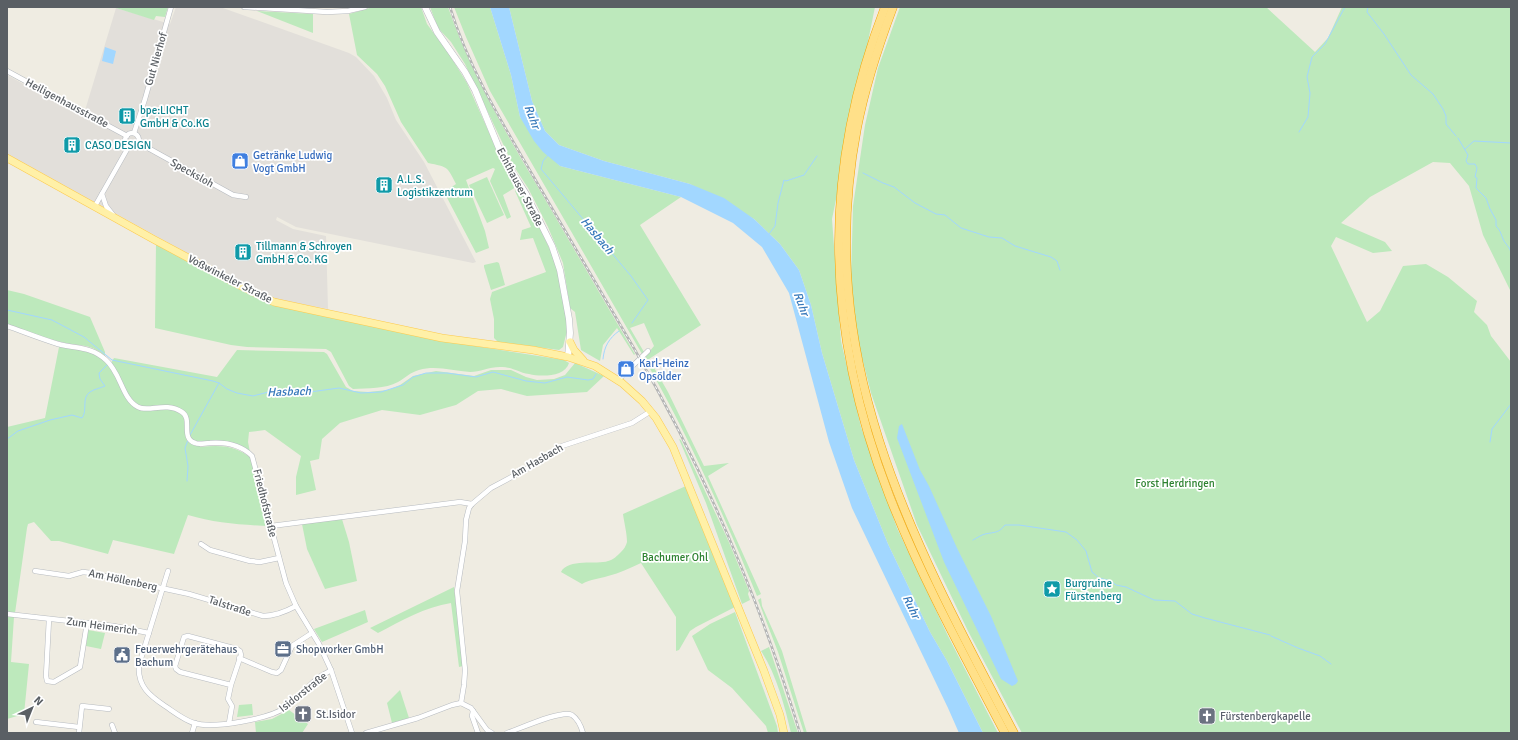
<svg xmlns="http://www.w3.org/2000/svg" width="1518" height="740" font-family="Signika,sans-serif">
	<rect width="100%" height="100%" fill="#efece2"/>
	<!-- industrial -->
	<path fill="#e2dfda" d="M176,7H220L349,53L356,57L374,76L387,98L396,120L424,162L476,262L473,263L296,227L277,217L276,220L293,229L326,236L328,309L275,299L218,270L7,154V75L83,117L116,8L170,24Z"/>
	<!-- green -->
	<g fill="#bde9bc">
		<path d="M116,7H168L165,17L156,16L154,20L116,8Z"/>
		<path d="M373,7H421L427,24L449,54L467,83L503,164L517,184L516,187L503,195L511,217L507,219L490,181L495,169L493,168L466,180L485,231L489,248L476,253L444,192L456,184C447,166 448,167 428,163L401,122L385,86L377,74L357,55L349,14Z"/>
		<path d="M430,7H448C470,71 504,130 539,189C571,244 603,299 635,354L634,355L617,328L603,345L600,361L581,350L575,312L570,308L563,263L548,227L528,188L513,165L465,64L451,42L438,28Z"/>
		<path d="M454,7H490L511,75L520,117L560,166L681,197L640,225L701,325L649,359L668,392L704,466L729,463L708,476L761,594L757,596C724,515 688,435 644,358L654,346L644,323L630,328L644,352L642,354L490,91L466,37Z"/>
		<path d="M509,7H875L832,219L841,341L861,427L897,528L948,636L998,733H983L947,661L930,632L888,544L854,460L822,353L811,305L799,270L780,244L754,219L690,184L604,161L559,145L545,131L532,101Z"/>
		<path d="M900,7H1266L1315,52L1328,38L1342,7H1511V292L1483,235L1469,186L1450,163L1433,162L1370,197L1341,223L1385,242L1392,251L1373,253L1336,237L1331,246L1367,322L1380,311L1403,266L1426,264L1448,277L1477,301L1474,312L1487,325L1491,336L1511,362V733H1022L968,631L917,525L871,393L857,338L851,279L853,206L865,125L878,68Z"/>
		<path d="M257,11L313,14V33Z"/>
		<path d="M487,177L504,215L487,223L469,185Z"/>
		<path d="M517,189L521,190L534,215L556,263L565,305L567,331L563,347L559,350L498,342L494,338V319L490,299L492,292L546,272L533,238L520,240L522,230L531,227L515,191Z"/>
		<path d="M156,244L274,305L444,341L564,360L569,363C565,377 541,377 529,374C517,372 514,367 500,367C489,367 480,372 470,372C453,371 436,365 419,370C411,372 405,378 398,382C385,389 368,388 353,389L349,386L331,352L326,349L247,347L231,345L155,328Z"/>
		<path d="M497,262L499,263L505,285L491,290L484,267V265Z"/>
		<path d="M7,290L24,294L90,317L105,352V356C88,342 80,347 61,342C43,338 24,330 7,324Z"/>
		<path d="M59,347L86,350L95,354L110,365L114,358L217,377L237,350L324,352L327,354L346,387L353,391L368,392L388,390L400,385L413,376L436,371L474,376L491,370H511L526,377L537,380L554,379L565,375L575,363L604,376L587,392L527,396L501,389L478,391L456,405L420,415L382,410L340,423L322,439L319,459L310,461L316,490L296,495V477L301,456L265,430L249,432L248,442L250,452C235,441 219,439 200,442V447C220,445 236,445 252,459L270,526C242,525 215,523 188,515L174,554L113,540L108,554L59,541H51L34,522L28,524L27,528L15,613L7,612V427L45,418Z"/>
		<path d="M679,439L681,440L728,540L749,591L748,594L750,600L742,604L706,503Z"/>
		<path d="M686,486L735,607L696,627L690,631L679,650L676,651V617L641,563C630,568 620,573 608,576C599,579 591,579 582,584L561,572C568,558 597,565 608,561C613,560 617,556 621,552C624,549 626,546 627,542C627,533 624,522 623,514Z"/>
		<path d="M341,516L349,542L357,581L325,589L307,549L302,524Z"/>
		<path d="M454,587L463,666L459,667L451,603C425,607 401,621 378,633L370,628Z"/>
		<path d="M761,598L762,606L782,651L807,733H804L778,652L758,600Z"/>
		<path d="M365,610L368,622L322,642L314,629Z"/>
		<path d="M735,612L777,726L778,733H768L766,726L732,688L708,670L692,636L710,624Z"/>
		<path d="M7,616L14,617L11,662L29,664L24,714L7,719Z"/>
		<path d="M88,630L105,633L101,649L86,646Z"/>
		<path d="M769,647L798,733H791C785,707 776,673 761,651Z"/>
		<path d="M400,690L409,718L392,723L387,703Z"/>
		<path d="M252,704L253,715L237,717L239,705Z"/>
		<path d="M289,710L308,724L302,733H256L255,722L272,719Z"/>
	</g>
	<!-- water -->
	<g fill="#a2d7ff">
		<path d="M490,7H509L532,101L545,131L559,145L604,161L690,184L724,198L754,219L780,244L799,270L811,305L822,353L854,460L888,544L930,632L947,661L983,733H959L948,708L852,508L829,442L789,293L762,247L733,223L681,197L560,166L543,152L534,141L520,117L511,75Z"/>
		<path d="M105,47L116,51L113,64L102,61Z"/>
		<path d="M902,424L920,470L929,486L957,548L991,616L1018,681L1016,684L1012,686L1001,679L944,562L897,438L899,426Z"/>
	</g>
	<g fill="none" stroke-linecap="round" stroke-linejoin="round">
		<!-- stream -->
		<g stroke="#a2d7ff" stroke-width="1">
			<path d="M1368,7L1367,12L1384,34L1411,75L1433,94L1443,109L1446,116V124L1456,136"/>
			<path d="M1299,132L1308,117L1310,93L1307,77L1312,57L1325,44L1345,7"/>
			<path d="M1458,138L1468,155L1466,161L1468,164H1475L1477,168L1475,177L1477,178L1476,188L1486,198L1490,209L1496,220V226C1501,231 1501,235 1504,241C1507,246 1510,247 1511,253"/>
			<path d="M1465,149L1474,141L1511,143"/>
			<path d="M548,155L543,161L541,169L631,276L648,300L632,323"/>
			<path d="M863,173L883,183L894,187L915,203L936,214L945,215L961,228L989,237L1002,238L1015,246L1051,257L1057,261L1060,270"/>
			<path d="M769,234L775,226L778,203L784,180L786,181L804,175L817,156"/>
			<path d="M7,310L52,320L84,337L112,360L213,381L219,383L227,389L237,393L253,396L272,391H280L288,395L339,388L361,393L381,392L403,385L413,377L426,373H447L476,377L493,372L526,381L545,383L567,377L588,380L593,379L596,374"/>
			<path d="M603,359C604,347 609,338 619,331"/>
			<path d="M190,435L219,383"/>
			<path d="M7,439L18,431L50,420L72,415L82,418C88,410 81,398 90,392C94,389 101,388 105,386L100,379L99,373L108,364"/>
			<path d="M1490,442L1492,429L1511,404"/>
			<path d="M187,481L188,466L185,448L188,440"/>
			<path d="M973,540C977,538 981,535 985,534C995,532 999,533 1005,525H1019L1066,532L1077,540L1086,551L1092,572L1099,578L1111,581L1116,585L1126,587L1154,600L1175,601L1192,614L1205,618L1270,635"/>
			<path d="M1271,636L1298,648L1320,656L1331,664"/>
		</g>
		<defs>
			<g id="street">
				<path d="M244,7L327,12L348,11L365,7"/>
				<path d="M7,71L127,136"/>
				<circle cx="132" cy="140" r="7"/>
				<path d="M134,133L145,99L171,7"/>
				<path d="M139,143L233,195L246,197"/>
				<path d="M102,194L106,206L113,215"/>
				<path d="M95,206L129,146"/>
				<path d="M7,326C24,332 41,339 58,344C76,349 91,346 106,360C121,373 122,399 138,407C149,413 165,401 182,412C193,419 180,438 195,443C199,445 205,443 210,443C225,442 241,445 252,456L286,583L296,606L319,644L331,670"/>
				<path d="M618,380L648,351"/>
				<path d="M271,526L460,502L472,504"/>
				<path d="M201,544L210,550L250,561L260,562L279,558"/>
				<path d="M35,571L69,576L83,572L91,573L189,594L263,616C275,616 285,612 296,606"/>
				<path d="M168,571L139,665C137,686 150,696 165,706C174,712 184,720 194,723C213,729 270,719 286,707C298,699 307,687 318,678C322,675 327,673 331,670L352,733"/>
				<path d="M7,614L114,626L149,633"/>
				<path d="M49,619L46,676L47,681L54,682L80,667L87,623"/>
				<path d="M239,658L272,672L277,673L281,670L292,646L312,633"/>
				<path d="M461,703L464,685L465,670L457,591L465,541L466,520L469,508L472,504L491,488L534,465L562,446L632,423L651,411"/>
				<path d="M473,711L472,716L478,733"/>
				<path d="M36,722L79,727"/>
				<path d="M229,723L232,706L228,699L231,685L241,655L240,651L237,649L188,636L184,637L175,666L176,669L180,672L231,685"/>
				<path d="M112,725L115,733"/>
				<path d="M79,733L82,706L109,709"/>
				<path d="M192,733L195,723"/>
				<path d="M366,733L418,718L452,705L461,703L471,708L487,730L492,733"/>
				<path d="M507,733C519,729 562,709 572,715C578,719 581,726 583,733"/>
			</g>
			<path id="secondary" d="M425,7L437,32L465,72L475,90L503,158L526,194L552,246L560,270L569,319L570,333L568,357"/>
			<g id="primary">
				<path d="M7,158L153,239L239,285L274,302L442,338L533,350L568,357L595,366L622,383L642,401L656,418L673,447L764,671L780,715L784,733"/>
				<path d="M570,342L574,350L583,360"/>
			</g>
			<g id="highway">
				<path d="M885,7C821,173 825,329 889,495C921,577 964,655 1005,733"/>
				<path d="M893,7C878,47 865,87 857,128C813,358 910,537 1014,733"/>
			</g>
		</defs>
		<!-- street casing -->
		<use href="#street" stroke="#b7bbc0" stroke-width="5.5"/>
		<!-- secondary casing -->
		<use href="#secondary" stroke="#b8bcc2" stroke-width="7"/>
		<!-- primary casing -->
		<use href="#primary" stroke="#fdca4d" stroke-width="8"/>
		<!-- highway casing -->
		<use href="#highway" stroke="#f1a300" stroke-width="9"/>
		<!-- street -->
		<use href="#street" stroke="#fff" stroke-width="4.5"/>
		<!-- secondary -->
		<use href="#secondary" stroke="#fff" stroke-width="6"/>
		<!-- primary -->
		<use href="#primary" stroke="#fff0a7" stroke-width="7"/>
		<!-- highway -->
		<use href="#highway" stroke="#ffe089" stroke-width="8"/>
		<defs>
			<path id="rail" d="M450,7C468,66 501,121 532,174C566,233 601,291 635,350C704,470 760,600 800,733"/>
		</defs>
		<!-- rail casing -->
		<use href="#rail" stroke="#b4b5b5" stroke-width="2.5"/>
		<!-- rail -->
		<use href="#rail" stroke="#fff" stroke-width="1" stroke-dasharray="3" stroke-linecap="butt"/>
	</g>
	<!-- icons -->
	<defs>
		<symbol id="building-square" viewBox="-11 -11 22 22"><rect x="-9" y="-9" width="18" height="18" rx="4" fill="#0f9aa8" stroke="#fff"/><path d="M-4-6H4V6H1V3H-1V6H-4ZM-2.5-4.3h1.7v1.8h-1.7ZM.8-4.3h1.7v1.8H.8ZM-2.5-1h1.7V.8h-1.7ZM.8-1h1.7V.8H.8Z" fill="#fff"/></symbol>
		<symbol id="shop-square" viewBox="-11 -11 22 22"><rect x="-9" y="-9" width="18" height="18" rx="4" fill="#3f7fe0" stroke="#fff"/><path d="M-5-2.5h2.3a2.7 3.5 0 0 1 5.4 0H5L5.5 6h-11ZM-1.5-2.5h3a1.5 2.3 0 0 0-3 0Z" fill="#fff"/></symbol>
		<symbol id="sight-square" viewBox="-11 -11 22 22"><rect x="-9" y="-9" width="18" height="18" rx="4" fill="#0f9aa8" stroke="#fff"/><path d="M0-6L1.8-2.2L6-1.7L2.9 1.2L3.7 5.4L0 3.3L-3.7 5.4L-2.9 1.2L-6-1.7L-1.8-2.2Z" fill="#fff"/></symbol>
		<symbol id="office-square" viewBox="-11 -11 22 22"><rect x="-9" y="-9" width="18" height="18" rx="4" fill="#5c6f8a" stroke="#fff"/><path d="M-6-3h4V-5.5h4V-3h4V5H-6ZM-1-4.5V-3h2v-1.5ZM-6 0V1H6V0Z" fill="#fff"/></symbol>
		<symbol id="civic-square" viewBox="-11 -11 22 22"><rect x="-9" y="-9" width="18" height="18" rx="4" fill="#5c6f8a" stroke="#fff"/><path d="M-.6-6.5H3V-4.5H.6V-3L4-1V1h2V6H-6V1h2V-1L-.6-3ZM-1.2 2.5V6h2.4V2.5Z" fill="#fff"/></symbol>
		<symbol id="church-square" viewBox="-11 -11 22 22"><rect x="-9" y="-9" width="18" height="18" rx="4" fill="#6b7280" stroke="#fff"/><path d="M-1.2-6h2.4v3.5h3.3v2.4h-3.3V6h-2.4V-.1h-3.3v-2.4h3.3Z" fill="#fff"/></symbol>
	</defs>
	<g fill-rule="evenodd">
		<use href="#building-square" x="117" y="106" width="20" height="20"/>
		<use href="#building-square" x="62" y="135" width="20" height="20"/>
		<use href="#shop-square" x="230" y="151" width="20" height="20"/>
		<use href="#building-square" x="374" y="175" width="20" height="20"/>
		<use href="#building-square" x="233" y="242" width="20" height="20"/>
		<use href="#shop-square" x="616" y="359" width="20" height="20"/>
		<use href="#sight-square" x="1042" y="579" width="20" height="20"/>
		<use href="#office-square" x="273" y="639" width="20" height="20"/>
		<use href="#civic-square" x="112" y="645" width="20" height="20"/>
		<use href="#church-square" x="293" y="704" width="20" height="20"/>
		<use href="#church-square" x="1197" y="706" width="20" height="20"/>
	</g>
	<g text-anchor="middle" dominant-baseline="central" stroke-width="3.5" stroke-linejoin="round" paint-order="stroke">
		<!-- street labels -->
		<g font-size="11" fill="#5a5f64" stroke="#fff">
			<text transform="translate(156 59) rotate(-74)">Gut Nierhof</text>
			<text transform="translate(67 103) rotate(28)">Heiligenhausstraße</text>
			<text transform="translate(192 173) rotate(29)">Specksloh</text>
			<text transform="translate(520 187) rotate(62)">Echthauser Straße</text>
			<text transform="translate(230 279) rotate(27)">Voßwinkeler Straße</text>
			<text transform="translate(537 461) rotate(-30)">Am Hasbach</text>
			<text transform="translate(265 503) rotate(76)">Friedhofstraße</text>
			<text transform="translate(123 580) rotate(12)">Am Höllenberg</text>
			<text transform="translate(230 606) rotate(18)">Talstraße</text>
			<text transform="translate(102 626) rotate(8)">Zum Heimerich</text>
			<text transform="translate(303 692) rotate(-38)">Isidorstraße</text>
		</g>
		<!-- culture labels -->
		<g font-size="11" fill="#0d838f" stroke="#fff" text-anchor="start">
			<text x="140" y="110">bpe:LICHT<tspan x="140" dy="13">GmbH &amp; Co.KG</tspan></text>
			<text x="85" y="145">CASO DESIGN</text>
			<text x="397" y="179">A.L.S.<tspan x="397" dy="13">Logistikzentrum</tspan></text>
			<text x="256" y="246">Tillmann &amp; Schroyen<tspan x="256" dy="13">GmbH &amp; Co. KG</tspan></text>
			<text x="1065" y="583">Burgruine<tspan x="1065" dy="13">Fürstenberg</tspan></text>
		</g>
		<!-- shop labels -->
		<g font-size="11" fill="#366cbe" stroke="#fff" text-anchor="start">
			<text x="253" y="155">Getränke Ludwig<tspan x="253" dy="13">Vogt GmbH</tspan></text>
			<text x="639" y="363">Karl-Heinz<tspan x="639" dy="13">Opsölder</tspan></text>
		</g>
		<!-- park labels -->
		<g font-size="11" fill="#2d8230" stroke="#fff">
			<text x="1175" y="483">Forst Herdringen</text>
			<text x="675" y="557">Bachumer Ohl</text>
		</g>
		<!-- service labels -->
		<g font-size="11" fill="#4e5e75" stroke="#fff" text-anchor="start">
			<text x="135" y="649">Feuerwehrgerätehaus<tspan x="135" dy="13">Bachum</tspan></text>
			<text x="296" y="649">Shopworker GmbH</text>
		</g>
		<!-- worship labels -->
		<g font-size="11" fill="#5b616d" stroke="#fff" text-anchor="start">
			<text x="316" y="714">St.Isidor</text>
			<text x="1220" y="716">Fürstenbergkapelle</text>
		</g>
		<!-- water labels -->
		<g font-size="12" font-style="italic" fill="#3678ba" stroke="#fff">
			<text transform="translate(532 117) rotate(69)">Ruhr</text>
			<text transform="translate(597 236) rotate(50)">Hasbach</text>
			<text transform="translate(801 304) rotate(70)">Ruhr</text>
			<text transform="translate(289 392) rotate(-2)">Hasbach</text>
			<text transform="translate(911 607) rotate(64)">Ruhr</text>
		</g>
	</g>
	<!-- border -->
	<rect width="1518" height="740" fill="none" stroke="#5a5f64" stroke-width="16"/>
	<!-- north arrow -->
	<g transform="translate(32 708) rotate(43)" stroke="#ffffff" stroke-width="3" paint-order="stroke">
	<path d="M0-3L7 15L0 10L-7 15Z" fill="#5a5f64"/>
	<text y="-6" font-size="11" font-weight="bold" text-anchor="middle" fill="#5a5f64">N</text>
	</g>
</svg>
